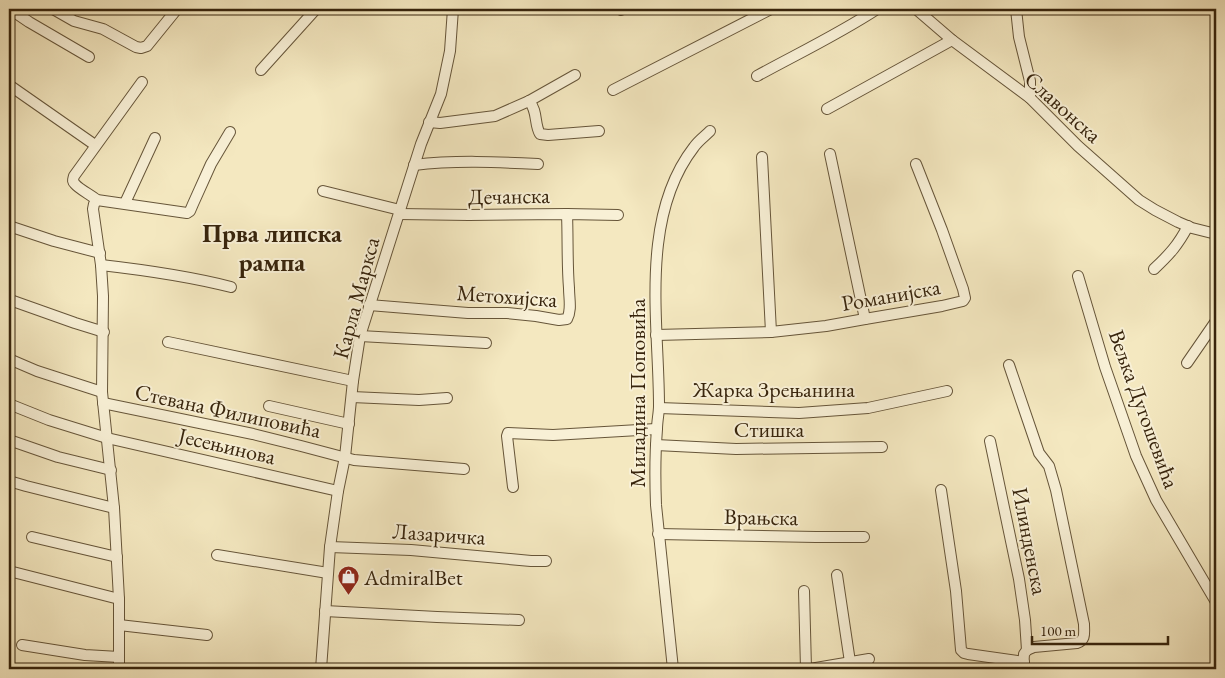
<svg xmlns="http://www.w3.org/2000/svg" width="1225" height="678" font-family="'EB Garamond',serif">
	<rect width="100%" height="100%" fill="#f4e8c0"/>
	<filter id="stains"><feTurbulence type="fractalNoise" baseFrequency=".004" numOctaves="4"/><feColorMatrix values="0 0 0 0 .2 0 0 0 0 .09 0 0 0 0 .02 0 0 0 .5 -.17"/></filter>
	<radialGradient id="worn" r=".72"><stop offset=".6" stop-color="#630" stop-opacity="0"/><stop offset="1" stop-color="#630" stop-opacity=".3"/></radialGradient>
	<g fill="none" stroke-linecap="round" stroke-linejoin="round">
		<defs>
			<g id="street">
				<path d="M10,9L29,22L89,57"/>
				<path d="M53,9L74,21L103,29L136,47L141,48L147,46L177,9"/>
				<path d="M916,9L952,40L1030,98L1078,146L1139,200L1155,210L1178,222L1192,228L1216,234"/>
				<path d="M1016,9L1019,37L1030,81V98"/>
				<path d="M621,10L623,9"/>
				<path d="M261,70L316,9"/>
				<path d="M757,76C797,54 839,34 877,9"/>
				<path d="M142,82L74,176C73,180 72,181 75,184C79,189 91,195 97,200L187,213L190,211L193,204L211,164L230,132"/>
				<path d="M9,85L95,145"/>
				<path d="M613,90L771,9"/>
				<path d="M529,101C538,111 534,124 540,134L548,135L599,131"/>
				<path d="M827,109L952,40"/>
				<path d="M429,122L440,123L495,116L529,101L575,75"/>
				<path d="M830,154L865,319"/>
				<path d="M762,157L771,332"/>
				<path d="M414,165C455,160 497,162 538,164"/>
				<path d="M323,191L400,210"/>
				<path d="M97,200L94,204L93,209L101,265L103,296L102,392L114,508L119,599V669"/>
				<path d="M125,203L155,138"/>
				<path d="M399,214L469,215L567,214L618,215"/>
				<path d="M9,226L54,241L100,253"/>
				<path d="M101,265C145,270 188,276 231,287"/>
				<path d="M1154,269C1170,254 1178,245 1188,226"/>
				<path d="M1078,276L1105,367L1136,456L1156,500L1216,602"/>
				<path d="M13,301L75,323L104,332"/>
				<path d="M369,305L468,313H507L536,316L559,320L567,319C572,310 569,299 569,288C567,264 568,239 567,214"/>
				<path d="M656,335L771,332L826,326L865,319L942,306L963,301L965,298L963,289L942,230L916,164"/>
				<path d="M360,336L486,343"/>
				<path d="M168,342L353,381"/>
				<path d="M9,359L37,371L102,392"/>
				<path d="M1187,363L1216,321"/>
				<path d="M1009,365L1039,453L1049,466L1056,490L1084,624C1084,633 1086,640 1077,643L1034,647L1027,650L1024,654L1023,669"/>
				<path d="M352,397L419,400L447,398"/>
				<path d="M103,403L253,434L301,446L354,460L464,469"/>
				<path d="M9,404L49,420L107,438L338,491"/>
				<path d="M269,406L349,424"/>
				<path d="M659,408L799,413L868,408L947,391"/>
				<path d="M9,440L58,457L111,470"/>
				<path d="M990,441L1019,579L1025,620L1027,650"/>
				<path d="M656,445L736,449L882,447"/>
				<path d="M9,481L26,486L114,508"/>
				<path d="M513,487L507,436L508,433L553,435L656,429"/>
				<path d="M941,490L956,591L961,650L964,653L968,654L1024,662"/>
				<path d="M658,534L816,537H864"/>
				<path d="M32,537L117,557"/>
				<path d="M330,547L411,550L531,561H546"/>
				<path d="M217,555L328,573"/>
				<path d="M9,571L119,599"/>
				<path d="M837,575L850,662"/>
				<path d="M804,591L806,669"/>
				<path d="M325,611L437,617L519,620"/>
				<path d="M119,625L207,635"/>
				<path d="M22,645L85,655L119,657"/>
				<path d="M321,669L330,547L338,491L345,457L353,381L360,336L421,144L441,94L450,51L453,9"/>
				<path d="M673,669L656,505C655,479 655,454 657,429C657,421 659,413 659,406C659,323 639,218 694,147C698,141 705,136 710,131"/>
				<path d="M810,669L869,659"/>
			</g>
		</defs>
		<!-- street casing -->
		<use href="#street" stroke="#665539" stroke-width="12"/>
		<!-- street -->
		<use href="#street" stroke="#f8f0d6" stroke-width="10"/>
	</g>
	<!-- icons -->
	<defs>
		<symbol id="shop-pin" viewBox="-11 -11 22 30"><path d="M0 17L-7.5 6A9.5 9.5 0 1 1 7.5 6Z" fill="#8f2418" stroke="#f8f0d6"/><path d="M-5-2.5h2.3a2.7 3.5 0 0 1 5.4 0H5L5.5 6h-11ZM-1.5-2.5h3a1.5 2.3 0 0 0-3 0Z" fill="#fff"/></symbol>
	</defs>
	<g fill-rule="evenodd">
		<use href="#shop-pin" x="336" y="564" width="25" height="34"/>
	</g>
	<g text-anchor="middle" dominant-baseline="central" stroke-width="4" stroke-linejoin="round" paint-order="stroke">
		<!-- street labels -->
		<g font-size="22" fill="#37240c" stroke="#f8f0d6">
			<text transform="translate(1063 107) rotate(42)">Славонска</text>
			<text transform="translate(509 196) rotate(-1)">Дечанска</text>
			<text transform="translate(891 295) rotate(-10)">Романијска</text>
			<text transform="translate(507 296) rotate(4)">Метохијска</text>
			<text transform="translate(356 298) rotate(-75)">Карла Маркса</text>
			<text x="774" y="389">Жарка Зрењанина</text>
			<text transform="translate(637 393) rotate(-90)">Миладина Поповића</text>
			<text transform="translate(1144 409) rotate(70)">Вељка Дугошевића</text>
			<text transform="translate(228 411) rotate(12)">Стевана Филиповића</text>
			<text x="769" y="429">Стишка</text>
			<text transform="translate(227 446) rotate(13)">Јесењинова</text>
			<text transform="translate(761 517) rotate(1)">Врањска</text>
			<text transform="translate(439 534) rotate(4)">Лазаричка</text>
			<text transform="translate(1030 541) rotate(79)">Илинденска</text>
		</g>
		<!-- poi labels -->
		<g font-size="22" fill="#37240c" stroke="#f8f0d6" text-anchor="start">
			<text x="364" y="577">AdmiralBet</text>
		</g>
		<!-- quarter labels -->
		<g font-size="25" font-weight="bold" fill="#37240c" stroke="#f8f0d6">
			<text x="272" y="233">Прва липска<tspan x="272" dy="29">рампа</tspan></text>
		</g>
	</g>
	<!-- margin -->
	<rect width="1225" height="678" fill="none" stroke="#f4e8c0" stroke-width="30"/>
	<rect x="10" y="10" width="1205" height="658" fill="none" stroke="#37240c" stroke-width="2.5"/>
	<rect x="15" y="15" width="1195" height="648" fill="none" stroke="#37240c"/>
	<!-- scale -->
	<path d="M1032 636v8h136v-8" fill="none" stroke="#37240c" stroke-width="2.5"/>
	<text x="1040" y="636" font-size="15" fill="#37240c" stroke="#f8f0d6" stroke-width="4" paint-order="stroke">100 m</text>
	<rect width="100%" height="100%" filter="url(#stains)"/>
	<rect width="100%" height="100%" fill="url(#worn)"/>
</svg>
